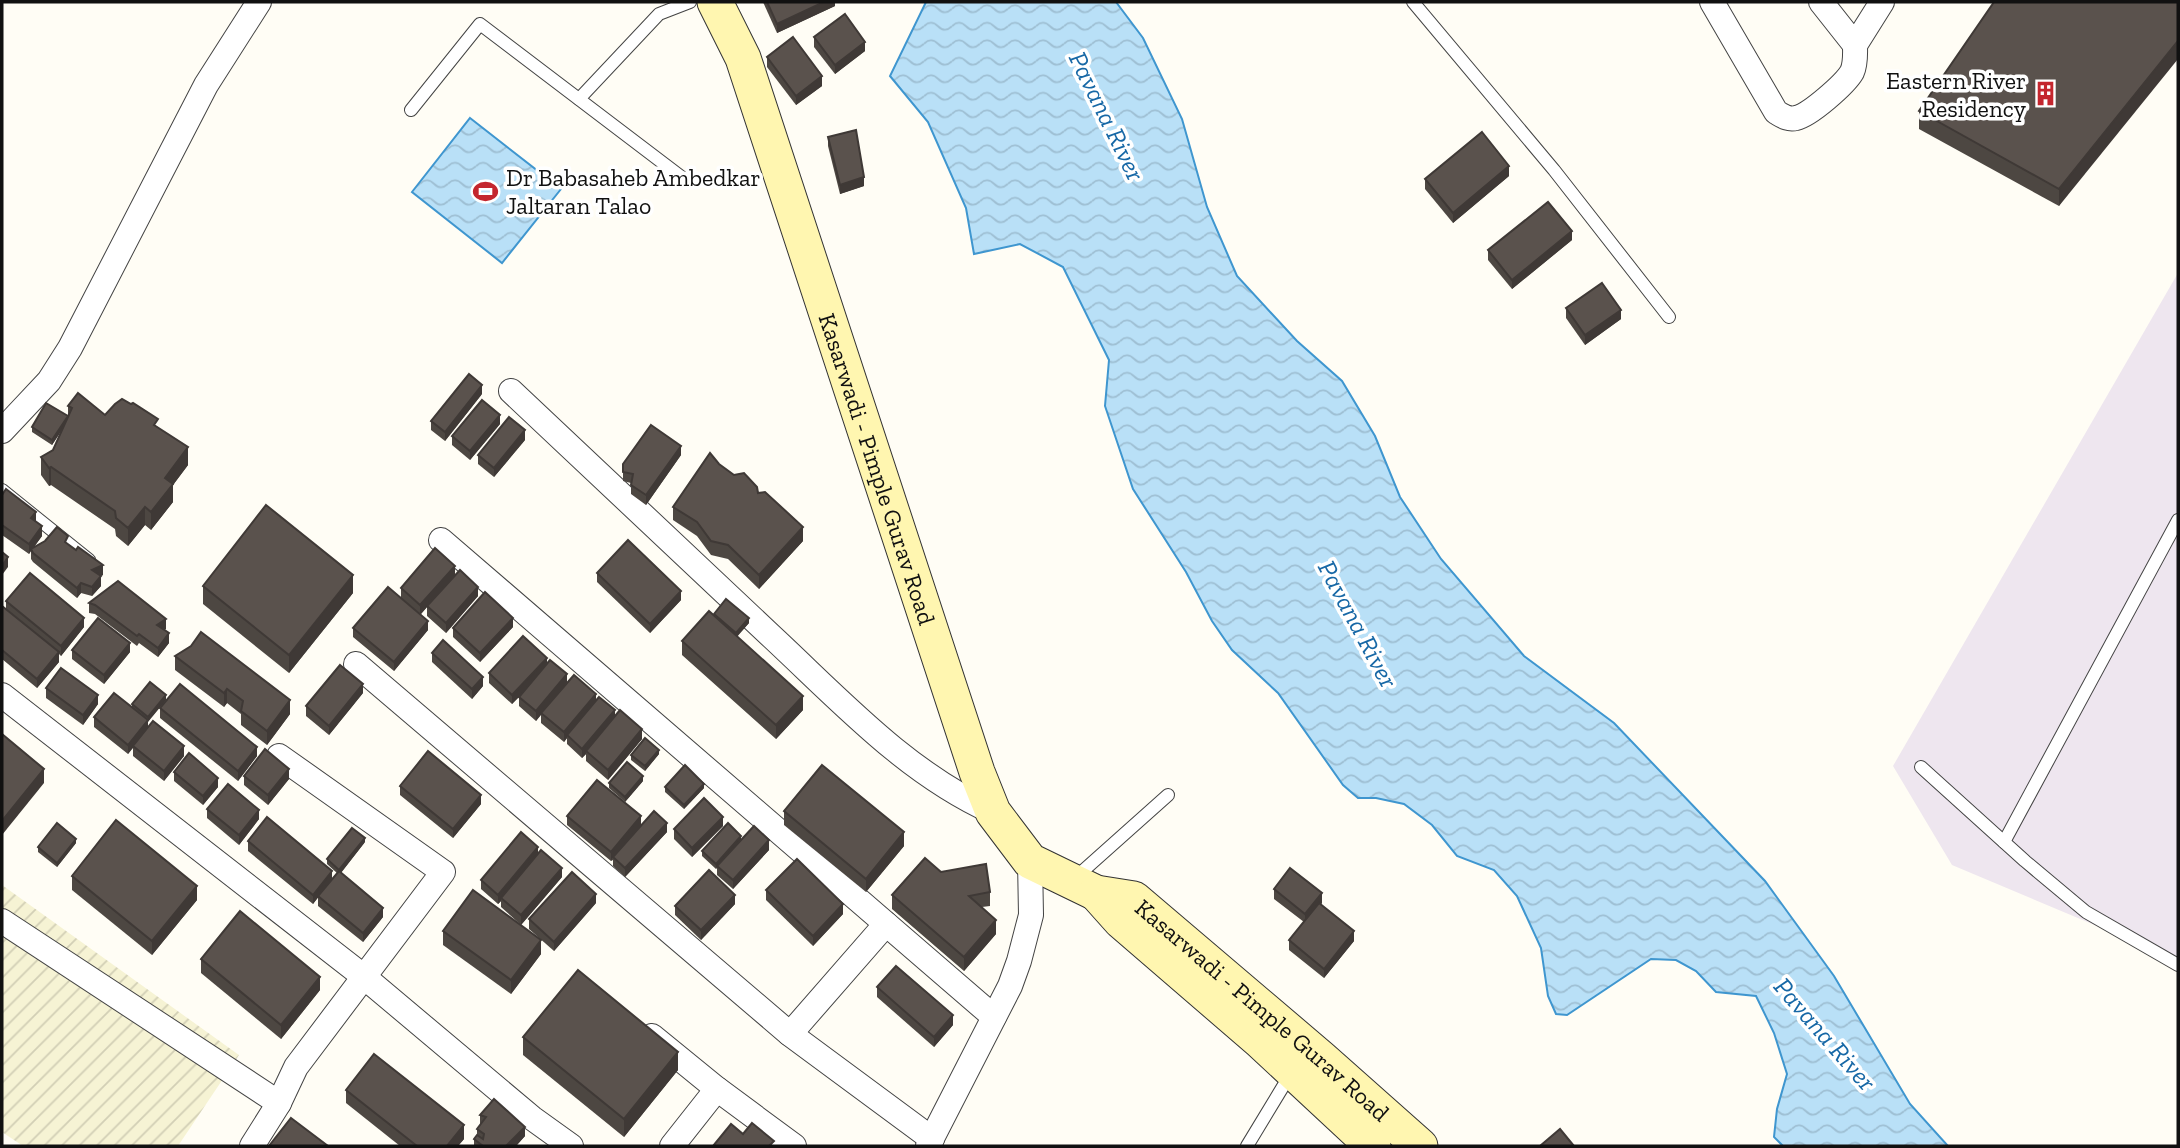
<svg xmlns="http://www.w3.org/2000/svg" width="2180" height="1148" font-family="'Zilla Slab',serif">
	<defs>
		<pattern id="farmland-furrows" width="10" height="10" patternUnits="userSpaceOnUse" patternTransform="scale(1.75)"><rect width="10" height="10" fill="#f6f3d4"/><path d="M-1 1l2-2M0 10L10 0M9 11l2-2" fill="none" stroke="#d2cfb5"/></pattern>
		<pattern id="water-waves" width="16" height="10" patternUnits="userSpaceOnUse" patternTransform="scale(1.75)"><rect width="16" height="10" fill="#b9e0f7"/><path d="M0 5q4-4 8 0t8 0" fill="none" stroke="#9ebfd3"/></pattern>
	</defs>
	<rect width="100%" height="100%" fill="#fffdf5"/>
	<!-- industrial -->
	<path fill="#eee6ef" d="M2178,273V960L1952,865L1893,766Z"/>
	<!-- farmland -->
	<path fill="url(#farmland-furrows)" d="M2,885L239,1055L178,1146H23L2,1132Z"/>
	<!-- water -->
	<g fill="url(#water-waves)" stroke="#3f96cf" stroke-width="2">
		<path d="M926,2H1116L1143,38L1182,119L1207,207L1237,276L1297,341L1342,381L1375,436L1400,497L1441,559L1524,656L1614,723L1765,881L1834,976L1910,1104L1948,1146H1783L1774,1137L1777,1109L1787,1074L1774,1033L1756,996L1716,992L1696,971L1676,960L1651,959L1567,1015L1556,1014L1548,996L1541,948L1517,896L1494,870L1457,856L1432,825L1404,804L1376,798H1358L1343,785L1278,693L1232,650L1212,621L1186,572L1133,489L1105,406L1109,360L1063,267L1020,244L974,254L966,208L928,122L890,76Z"/>
		<path d="M470,118L561,189L502,263L412,192Z"/>
	</g>
	<g fill="none" stroke-linecap="round" stroke-linejoin="round">
		<defs>
			<g id="lane">
				<path d="M1413,2L1554,170L1669,317"/>
				<path d="M579,99L659,14L690,2"/>
				<path d="M411,110L480,24L684,179"/>
				<path d="M2,490L89,560"/>
				<path d="M1921,767L2025,861L2086,912L2178,965"/>
				<path d="M2004,842L2178,520"/>
				<path d="M1075,878L1168,795"/>
				<path d="M1247,1146L1290,1075"/>
			</g>
			<g id="street">
				<path d="M1712,2L1776,112C1783,116 1788,120 1796,118C1810,115 1845,84 1852,72C1856,63 1855,54 1855,45"/>
				<path d="M1821,2L1855,45L1882,2"/>
				<path d="M511,391C597,472 683,554 770,635C839,699 906,773 993,812"/>
				<path d="M2,431L49,381L70,348L206,85L259,2"/>
				<path d="M441,540L994,1017"/>
				<path d="M356,664L790,1034L932,1139"/>
				<path d="M2,695L363,976L532,1118L571,1146"/>
				<path d="M2,921L279,1103"/>
				<path d="M790,1034L886,924"/>
				<path d="M652,1036L717,1089"/>
				<path d="M252,1146L279,1103L296,1067L443,872L279,756"/>
				<path d="M672,1146L717,1089L794,1146"/>
				<path d="M928,1146L1010,986L1019,961L1031,915L1030,861"/>
			</g>
			<g id="secondary">
				<path id="s1" d="M715,2L743,58L977,772L993,812L1030,861L1096,893L1134,899L1322,1059L1420,1146"/>
				<path d="M1096,893L1121,921L1259,1040L1373,1146"/>
			</g>
		</defs>
		<!-- lane casing -->
		<use href="#lane" stroke="#444" stroke-width="14"/>
		<!-- street casing -->
		<use href="#street" stroke="#444" stroke-width="26"/>
		<!-- secondary casing -->
		<use href="#secondary" stroke="#333" stroke-width="37"/>
		<!-- lane -->
		<use href="#lane" stroke="#fff" stroke-width="12"/>
		<!-- street -->
		<use href="#street" stroke="#fff" stroke-width="24"/>
		<!-- secondary -->
		<use href="#secondary" stroke="#fff6b0" stroke-width="35"/>
	</g>
	<!-- wall -->
	<g fill="#4d4742">
		<path d="M763,2H835V6L777,33Z"/>
		<path d="M2178,2L2059,206L1919,129V111Z"/>
		<path d="M814,37L865,51L835,74L814,47Z"/>
		<path d="M767,57L822,86L796,105L767,67Z"/>
		<path d="M828,137L864,186L840,194L828,146Z"/>
		<path d="M1509,176L1453,223L1425,189V179Z"/>
		<path d="M1572,240L1512,289L1488,260V250Z"/>
		<path d="M1566,308L1621,319L1585,345L1566,318Z"/>
		<path d="M482,394L445,441L431,430V421Z"/>
		<path d="M68,406L158,427L188,465L173,485V502L151,530L145,525L128,546L116,536L115,529L51,485L49,486L41,475V457L53,450L65,425L52,445L32,432V427L68,416Z"/>
		<path d="M500,424L470,460L452,445V436Z"/>
		<path d="M525,440L494,477L478,464V455Z"/>
		<path d="M681,455L646,505L631,494V483L623,481V464Z"/>
		<path d="M719,464L758,493L803,541L759,589L728,559L711,555L697,536L673,520V507Z"/>
		<path d="M2,495L36,522L42,536L33,548L68,544L103,575L100,576L101,586L92,596L81,593L77,598L33,562L31,559V550L29,554L2,535Z"/>
		<path d="M597,573L681,600L650,633L597,582Z"/>
		<path d="M455,575L478,596L446,633L427,616V607L421,614L428,630L394,671L353,637V628L401,597V588Z"/>
		<path d="M203,586L353,593L289,673L203,604Z"/>
		<path d="M6,601L84,627L61,656L59,654V662L37,688L2,659V606L6,610Z"/>
		<path d="M89,603L166,629L164,630L169,643L158,657L139,643L137,646L95,614L89,613Z"/>
		<path d="M714,614L749,623L737,636L803,710L776,739L682,655V641L714,615Z"/>
		<path d="M513,627L480,662L453,637V628Z"/>
		<path d="M72,650L130,652L104,684L72,659Z"/>
		<path d="M432,653L483,686L472,699L432,662Z"/>
		<path d="M175,656L290,714L267,745L241,725V714L227,703L224,707L175,670Z"/>
		<path d="M547,664L567,683L596,701L642,739L608,780L586,761V754L582,758L567,744V738L564,742L541,723V714L536,721L519,706V697L512,704L489,683V673Z"/>
		<path d="M46,688L98,704L83,725L46,698Z"/>
		<path d="M363,693L329,735L306,716V706Z"/>
		<path d="M166,700L148,721V728L184,756L164,781L133,756V747L128,754L94,727V717L132,708V704Z"/>
		<path d="M160,708L257,756L238,781L160,718Z"/>
		<path d="M659,754L645,771L631,760V755Z"/>
		<path d="M174,772L218,787L203,805L174,781Z"/>
		<path d="M244,776L289,779L268,805L244,785Z"/>
		<path d="M643,781L625,802L609,788V783Z"/>
		<path d="M400,786L481,804L453,838L400,795Z"/>
		<path d="M665,787L704,788L684,809L665,792Z"/>
		<path d="M207,809L259,819L239,845L207,818Z"/>
		<path d="M784,811L904,846L866,892L784,825Z"/>
		<path d="M567,816L641,826L667,832L625,877L613,866V860L611,861L567,825Z"/>
		<path d="M723,826L692,857L674,839V829Z"/>
		<path d="M741,839L769,850L733,889L717,875V868L716,869L702,856V851Z"/>
		<path d="M248,841L332,879L337,873L327,864V859L365,842L341,873L383,917L363,942L318,906V897L313,904L248,851Z"/>
		<path d="M76,843L57,867L38,852V847Z"/>
		<path d="M941,872L990,892V906L982,907L996,934L964,971L892,909V895Z"/>
		<path d="M72,876L197,900L152,955L72,890Z"/>
		<path d="M562,877L521,925L501,907V901L498,904L481,889V880Z"/>
		<path d="M1274,889L1322,903L1321,904L1354,941L1324,978L1289,950V940L1304,922L1274,899Z"/>
		<path d="M766,890L843,914L813,946L766,900Z"/>
		<path d="M596,903L554,951L529,929V919Z"/>
		<path d="M735,904L701,940L675,915V906Z"/>
		<path d="M443,931L541,954L511,994L443,945Z"/>
		<path d="M201,959L320,990L281,1039L201,973Z"/>
		<path d="M877,987L953,1025L934,1047L877,997Z"/>
		<path d="M523,1037L678,1070L624,1137L523,1055Z"/>
		<path d="M346,1090L464,1139L458,1146H400L346,1103Z"/>
		<path d="M494,1099L525,1136L516,1146H474V1139L477,1136V1129L480,1125V1115Z"/>
	</g>
	<!-- shaded-wall -->
	<g fill="#3f3936">
		<path d="M824,2H835V6L777,33V24Z"/>
		<path d="M2178,41V59L2059,206V189Z"/>
		<path d="M865,42V51L835,74V65Z"/>
		<path d="M822,76V86L796,105V96Z"/>
		<path d="M1509,166V176L1453,223V213Z"/>
		<path d="M864,177V186L840,194V185Z"/>
		<path d="M1572,231V240L1512,289V280Z"/>
		<path d="M1621,310V319L1585,345V335Z"/>
		<path d="M482,385V394L445,441V432Z"/>
		<path d="M500,415V424L470,460V451Z"/>
		<path d="M68,416V421L52,445V440Z"/>
		<path d="M525,430V440L494,477V468Z"/>
		<path d="M681,446V455L646,505V495Z"/>
		<path d="M188,447V465L173,485V502L151,530V512L165,478Z"/>
		<path d="M51,467V485L49,486V468Z"/>
		<path d="M145,507V525L128,546V528Z"/>
		<path d="M36,512V522L31,518Z"/>
		<path d="M42,526V536L29,554V544Z"/>
		<path d="M803,527V541L759,589V575Z"/>
		<path d="M8,557V567L2,575V566Z"/>
		<path d="M103,565V575L92,579V570Z"/>
		<path d="M455,566V575L420,615V605Z"/>
		<path d="M353,575V593L289,673V655Z"/>
		<path d="M101,576V586L92,596V587Z"/>
		<path d="M81,583V593L77,598V588Z"/>
		<path d="M478,587V596L446,633V623Z"/>
		<path d="M681,591V600L650,633V624Z"/>
		<path d="M84,618V627L61,656V646Z"/>
		<path d="M513,618V627L480,662V653Z"/>
		<path d="M749,618V623L736,638V633Z"/>
		<path d="M166,619V629L157,634V625Z"/>
		<path d="M428,621V630L394,671V662Z"/>
		<path d="M169,633V643L158,657V648Z"/>
		<path d="M130,643V652L104,684V675Z"/>
		<path d="M59,652V662L37,688V679Z"/>
		<path d="M547,658V667L512,704V695Z"/>
		<path d="M567,674V684L536,721V711Z"/>
		<path d="M483,677V686L472,699V689Z"/>
		<path d="M363,684V693L329,735V726Z"/>
		<path d="M227,689V703L224,707V693Z"/>
		<path d="M596,694V704L567,735V738L564,742V732Z"/>
		<path d="M98,695V704L83,725V715Z"/>
		<path d="M166,695V700L148,722V717Z"/>
		<path d="M803,696V710L776,739V725Z"/>
		<path d="M290,700V714L267,745V731Z"/>
		<path d="M615,710V720L586,751V754L582,758V749Z"/>
		<path d="M148,720V730L128,754V745Z"/>
		<path d="M642,729V739L608,780V770Z"/>
		<path d="M184,746V756L164,781V771Z"/>
		<path d="M257,747V756L238,781V771Z"/>
		<path d="M659,750V754L645,771V766Z"/>
		<path d="M44,769V783L2,835V821Z"/>
		<path d="M289,769V779L268,805V795Z"/>
		<path d="M643,776V781L625,802V797Z"/>
		<path d="M218,778V787L203,805V796Z"/>
		<path d="M704,784V788L684,809V805Z"/>
		<path d="M481,795V804L453,838V829Z"/>
		<path d="M259,810V819L239,845V835Z"/>
		<path d="M641,816V826L613,857L611,861V852Z"/>
		<path d="M723,817V826L692,857V848Z"/>
		<path d="M667,823V832L625,877V868Z"/>
		<path d="M904,832V846L866,892V879Z"/>
		<path d="M741,836V841L717,866L716,869V864Z"/>
		<path d="M365,838V842L339,875V870Z"/>
		<path d="M76,839V843L57,867V863Z"/>
		<path d="M769,840V850L733,889V880Z"/>
		<path d="M538,847V856L501,898V901L498,904V895Z"/>
		<path d="M562,868V877L521,925V915Z"/>
		<path d="M332,871V880L313,904V895Z"/>
		<path d="M197,886V900L152,955V941Z"/>
		<path d="M1322,893V903L1305,923V914Z"/>
		<path d="M596,894V903L554,951V942Z"/>
		<path d="M735,895V904L701,940V930Z"/>
		<path d="M843,904V914L813,946V936Z"/>
		<path d="M383,908V917L363,942V933Z"/>
		<path d="M996,920V934L964,971V957Z"/>
		<path d="M1354,931V941L1324,978V969Z"/>
		<path d="M541,940V954L511,994V980Z"/>
		<path d="M320,977V990L281,1039V1025Z"/>
		<path d="M953,1015V1025L934,1047V1037Z"/>
		<path d="M678,1052V1070L624,1137V1119Z"/>
		<path d="M464,1125V1139L458,1146H447Z"/>
		<path d="M525,1127V1136L516,1146H506Z"/>
	</g>
	<!-- building -->
	<g fill="#5a524d" stroke="#3f3936" stroke-width="2">
		<path d="M767,2H824L777,24Z"/>
		<path d="M1994,2H2178V41L2059,189L1919,111Z"/>
		<path d="M845,14L865,42L835,65L814,37Z"/>
		<path d="M793,37L822,76L796,96L767,57Z"/>
		<path d="M856,130L864,177L840,185L828,137Z"/>
		<path d="M1482,132L1509,166L1453,213L1425,179Z"/>
		<path d="M1548,202L1572,231L1512,280L1488,250Z"/>
		<path d="M1602,283L1621,310L1585,335L1566,308Z"/>
		<path d="M469,374L482,385L445,432L431,421Z"/>
		<path d="M78,393L105,415L115,404L122,399L131,404L133,403L158,419L154,425L188,447L165,478L173,484L151,512L145,507L128,528L116,518L115,511L51,467L49,468L41,457L53,450L72,408L68,406Z"/>
		<path d="M482,400L500,415L470,451L452,436Z"/>
		<path d="M46,403L68,416L52,440L32,427Z"/>
		<path d="M509,417L525,430L494,468L478,455Z"/>
		<path d="M651,425L681,446L646,495L631,485L633,474L623,472V464Z"/>
		<path d="M710,453L719,464L734,475L744,473L757,487L758,493L765,492L803,527L759,575L728,545L711,541L697,522L673,507Z"/>
		<path d="M6,489L36,512L31,518L42,526L29,544L2,525V495Z"/>
		<path d="M266,505L353,575L289,655L203,586Z"/>
		<path d="M57,527L68,536L65,542L76,550L78,547L103,565L92,570L101,576L92,587L81,583L77,588L33,553L31,549L45,541Z"/>
		<path d="M628,540L681,591L650,624L597,573Z"/>
		<path d="M435,548L455,566L420,605L401,588Z"/>
		<path d="M2,552L8,557L2,566Z"/>
		<path d="M460,570L478,587L446,623L427,606Z"/>
		<path d="M30,573L84,618L61,646L6,601Z"/>
		<path d="M118,581L166,619L157,625L169,633L158,648L139,634L137,636L95,605L89,603Z"/>
		<path d="M388,587L428,621L394,662L353,628Z"/>
		<path d="M485,592L513,618L480,653L453,628Z"/>
		<path d="M726,599L749,618L736,633L714,614Z"/>
		<path d="M2,606L59,652L37,679L2,650Z"/>
		<path d="M709,611L803,696L776,725L682,641Z"/>
		<path d="M98,618L130,643L104,675L72,650Z"/>
		<path d="M201,632L290,700L267,731L241,711L243,701L227,689L224,693L175,656L191,646Z"/>
		<path d="M523,636L547,658L512,695L489,673Z"/>
		<path d="M443,640L483,677L472,689L432,653Z"/>
		<path d="M550,660L567,674L536,711L519,697Z"/>
		<path d="M340,665L363,684L329,726L306,706Z"/>
		<path d="M61,668L98,695L83,715L46,688Z"/>
		<path d="M574,675L596,694L564,732L541,713Z"/>
		<path d="M150,682L166,695L148,717L132,704Z"/>
		<path d="M180,684L257,747L238,771L160,708Z"/>
		<path d="M114,693L148,720L128,745L94,717Z"/>
		<path d="M599,697L615,710L582,749L567,735Z"/>
		<path d="M620,710L642,729L608,770L586,751Z"/>
		<path d="M153,721L184,746L164,771L133,746Z"/>
		<path d="M2,734L44,769L2,821Z"/>
		<path d="M645,738L659,750L645,766L631,755Z"/>
		<path d="M265,749L289,769L268,795L244,776Z"/>
		<path d="M428,751L481,795L453,829L400,786Z"/>
		<path d="M189,753L218,778L203,796L174,772Z"/>
		<path d="M627,762L643,776L625,797L609,783Z"/>
		<path d="M685,765L704,784L684,805L665,787Z"/>
		<path d="M822,765L904,832L866,879L784,811Z"/>
		<path d="M597,780L641,816L611,852L567,816Z"/>
		<path d="M228,784L259,810L239,835L207,809Z"/>
		<path d="M704,798L723,817L692,848L674,829Z"/>
		<path d="M654,811L667,823L625,868L613,857Z"/>
		<path d="M267,817L332,871L313,895L248,841Z"/>
		<path d="M116,820L197,886L152,941L72,876Z"/>
		<path d="M57,823L76,839L57,863L38,847Z"/>
		<path d="M728,823L741,836L716,864L702,851Z"/>
		<path d="M754,826L769,840L733,880L717,866Z"/>
		<path d="M352,828L365,838L339,870L327,859Z"/>
		<path d="M521,832L538,847L498,895L481,880Z"/>
		<path d="M541,850L562,868L521,915L501,898Z"/>
		<path d="M925,858L941,872L986,864L990,892L969,896L996,920L964,957L892,895Z"/>
		<path d="M797,859L843,904L813,936L766,890Z"/>
		<path d="M1290,868L1322,893L1305,914L1274,889Z"/>
		<path d="M709,870L735,895L701,930L675,906Z"/>
		<path d="M339,871L383,908L363,933L318,896Z"/>
		<path d="M572,872L596,894L554,942L529,919Z"/>
		<path d="M473,890L541,940L511,980L443,931Z"/>
		<path d="M1319,903L1354,931L1324,969L1289,940Z"/>
		<path d="M240,911L320,977L281,1025L201,959Z"/>
		<path d="M896,966L953,1015L934,1037L877,987Z"/>
		<path d="M578,970L678,1052L624,1119L523,1037Z"/>
		<path d="M374,1054L464,1125L447,1146H417L346,1090Z"/>
		<path d="M494,1099L525,1127L506,1146H483L474,1139L477,1135L483,1139L484,1134L477,1129L486,1117L480,1115Z"/>
		<path d="M291,1118L328,1146H269Z"/>
		<path d="M752,1123L774,1141L769,1146H713L731,1124L743,1134Z"/>
		<path d="M1560,1129L1574,1146H1540Z"/>
	</g>
	<!-- icons -->
	<defs>
		<symbol id="building-bare" viewBox="-9 -9 18 18"><path d="M-4-6H4V6H1V3H-1V6H-4ZM-2.5-4.3h1.7v1.8h-1.7ZM.8-4.3h1.7v1.8H.8ZM-2.5-1h1.7V.8h-1.7ZM.8-1h1.7V.8H.8Z" fill="#c4262e" stroke="#fff" stroke-width="2.5" paint-order="stroke"/></symbol>
		<symbol id="stadium-bare" viewBox="-9 -9 18 18"><path d="M0-5a6.5 5 0 1 0 0 10a6.5 5 0 1 0 0-10ZM-3.5-1.8h7v3.6h-7Z" fill="#c4262e" stroke="#fff" stroke-width="2.5" paint-order="stroke"/></symbol>
	</defs>
	<g fill-rule="evenodd">
		<use href="#building-bare" x="2028" y="76" width="35" height="35"/>
		<use href="#stadium-bare" x="468" y="174" width="35" height="35"/>
	</g>
	<g text-anchor="middle" dominant-baseline="central" stroke-width="7" stroke-linejoin="round" paint-order="stroke">
		<!-- poi labels -->
		<g font-size="24" fill="#111" stroke="#fff" text-anchor="end">
			<text x="2026" y="80">Eastern River<tspan x="2026" dy="28">Residency</tspan></text>
			<text x="506" y="177" text-anchor="start">Dr Babasaheb Ambedkar<tspan x="506" dy="28">Jaltaran Talao</tspan></text>
		</g>
		<!-- street labels -->
		<g font-size="24" fill="#111" stroke="#fff">
			<text stroke="none"><textPath href="#s1" startOffset="495">Kasarwadi - Pimple Gurav Road</textPath></text>
			<text stroke="none"><textPath href="#s1" startOffset="1200">Kasarwadi - Pimple Gurav Road</textPath></text>
		</g>
		<!-- water labels -->
		<g font-size="26" font-style="italic" fill="#1768a6" stroke="#fff">
			<text transform="translate(1107 116) rotate(64)">Pavana River</text>
			<text transform="translate(1358 624) rotate(62)">Pavana River</text>
			<text transform="translate(1825 1034) rotate(49)">Pavana River</text>
		</g>
	</g>
	<!-- border -->
	<rect width="2180" height="1148" fill="none" stroke="#111111" stroke-width="7"/>
</svg>
